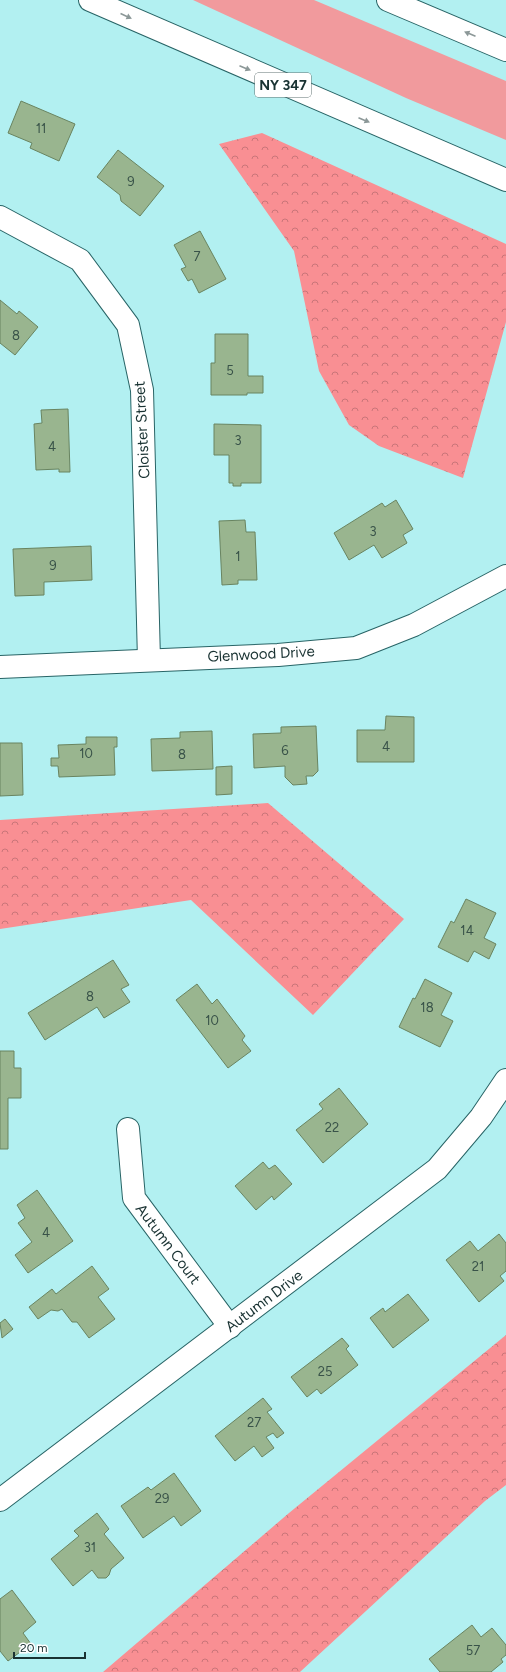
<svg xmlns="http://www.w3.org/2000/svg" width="506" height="1672" font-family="Figtree,sans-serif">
	<defs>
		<pattern id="forest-crowns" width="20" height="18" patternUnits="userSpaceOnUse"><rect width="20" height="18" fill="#f98f93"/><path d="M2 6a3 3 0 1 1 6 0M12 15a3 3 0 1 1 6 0" fill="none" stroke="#c97579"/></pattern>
	</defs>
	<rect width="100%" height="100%" fill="#b2f0f1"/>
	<!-- grass -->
	<path fill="#f19a9d" d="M193,0H314L506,81V140L406,98Z"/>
	<!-- forest -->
	<g fill="url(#forest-crowns)">
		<path d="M262,133L506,244V322L463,478L379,446L349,425L319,371L294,251L219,144Z"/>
		<path d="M268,803L404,919L313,1015L191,900L0,929V820Z"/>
		<path d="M506,1335V1485L485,1501L300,1672H103L289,1513Z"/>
	</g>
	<!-- building -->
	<g fill="#99b58f" stroke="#698460">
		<path d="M21,101L75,124L59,161L30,148L32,143L8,133Z"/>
		<path d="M118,150L164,186L140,216L121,201L120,195L97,177Z"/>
		<path d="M200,231L226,279L199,293L192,279L188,281L181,269L186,267L174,245Z"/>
		<path d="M0,300L17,314L19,311L38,327L15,355L0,343Z"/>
		<path d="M215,334H248V376H263V393H247V395H211V363H215Z"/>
		<path d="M68,409L70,472H59V469L36,470L34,424L42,423L41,410Z"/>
		<path d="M214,424L261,425V483H241V486H233V483H229V455H214Z"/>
		<path d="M396,500L413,529L403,535L407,543L382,558L374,545L349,560L334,533L382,503L385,507Z"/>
		<path d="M245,520L246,532H255L257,580H238V584L222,585L219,521Z"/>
		<path d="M91,546L92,580L44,582V595L15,596L13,549Z"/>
		<path d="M386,716L414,717V762H357V730H385Z"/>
		<path d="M316,726L318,771L313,776H306L307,784L293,785L285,777V766L254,768L253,734L281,733V727Z"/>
		<path d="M212,731L213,769L152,771L151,739L180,738V732Z"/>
		<path d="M86,737H117V747H114L115,775L59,777L58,766H51V758H59L58,745L86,744Z"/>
		<path d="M0,743H22L23,795L0,796Z"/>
		<path d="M232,766V794L216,795V767Z"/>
		<path d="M466,899L496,913L484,938L496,944L489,959L474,951L468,962L438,947L451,921L454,923Z"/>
		<path d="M113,960L129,985L121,989L130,1002L104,1018L97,1007L45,1040L28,1013Z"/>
		<path d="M425,979L452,993L441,1015L453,1021L440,1047L399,1027L413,998L415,999Z"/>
		<path d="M197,984L212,1004L217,999L245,1036L242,1040L251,1051L228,1068L176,1000Z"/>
		<path d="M0,1051H14V1068H21V1098H8V1149H0Z"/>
		<path d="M339,1088L368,1124L323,1163L296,1130L323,1109L319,1104Z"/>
		<path d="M263,1162L269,1169L275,1165L292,1184L274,1200L272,1196L256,1210L235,1186Z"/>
		<path d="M37,1190L73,1241L28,1273L15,1255L32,1242L18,1223L25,1218L17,1205Z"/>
		<path d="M499,1234L506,1243V1271L500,1276L504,1281L479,1302L446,1260L470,1241L478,1251Z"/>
		<path d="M92,1266L109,1289L98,1297L115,1319L89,1338L77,1322H72L62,1309L58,1311L51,1310L38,1319L29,1307L52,1289L56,1294Z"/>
		<path d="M408,1294L429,1320L393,1348L370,1318L383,1308L385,1312Z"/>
		<path d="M5,1319L13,1329L2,1338L0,1323Z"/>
		<path d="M342,1338L349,1346L346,1349L358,1365L321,1394L317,1389L307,1397L291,1377Z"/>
		<path d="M263,1398L272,1409L267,1412L284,1433L277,1438L273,1433L266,1437L274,1448L262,1457L254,1446L235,1461L215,1436Z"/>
		<path d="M174,1473L201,1511L181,1526L174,1516L143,1538L121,1506L148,1487L151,1490Z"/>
		<path d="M97,1513L109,1529L104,1534L124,1558L111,1569L109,1575L106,1578H98L92,1570L73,1586L51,1559L79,1536L74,1531Z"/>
		<path d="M12,1590L36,1622L23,1633L31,1644L8,1661L0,1651V1599Z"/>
		<path d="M472,1625L481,1637L492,1628L506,1645V1655L501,1659L503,1662L491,1672H440L429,1659Z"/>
	</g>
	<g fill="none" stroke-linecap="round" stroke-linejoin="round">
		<defs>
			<g id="minor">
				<path d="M0,217L80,260L128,325L142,390L149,660"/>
				<path d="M0,667L278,655L356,648L414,625L506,576"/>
				<path d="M128,1129L134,1198L230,1327"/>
				<path d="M0,1500L437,1169L481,1117L506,1080"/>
			</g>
			<g id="highway">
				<path d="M90,0L506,180"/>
				<path d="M388,0L506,50"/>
			</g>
		</defs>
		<!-- minor casing -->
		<use href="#minor" stroke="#286466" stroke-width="24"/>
		<!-- highway casing -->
		<use href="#highway" stroke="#286466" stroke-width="24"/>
		<!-- minor -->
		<use href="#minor" stroke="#fff" stroke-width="22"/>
		<!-- highway -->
		<use href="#highway" stroke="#fff" stroke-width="22"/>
	</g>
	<!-- one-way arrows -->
	<defs><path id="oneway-solid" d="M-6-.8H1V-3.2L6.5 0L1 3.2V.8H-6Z"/></defs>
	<g fill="#8c9898">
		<use href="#oneway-solid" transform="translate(126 16) rotate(24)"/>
		<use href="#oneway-solid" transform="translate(470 34) rotate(-157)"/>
		<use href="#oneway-solid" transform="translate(245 68) rotate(23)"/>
		<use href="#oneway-solid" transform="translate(364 120) rotate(23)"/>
	</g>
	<g text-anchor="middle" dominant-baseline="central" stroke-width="3.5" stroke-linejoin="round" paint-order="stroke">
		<!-- number labels -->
		<g font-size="13" fill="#395349">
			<text x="41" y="128">11</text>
			<text x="131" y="181">9</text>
			<text x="197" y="256">7</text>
			<text x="16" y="335">8</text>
			<text x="230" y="370">5</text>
			<text x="238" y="440">3</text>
			<text x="52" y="446">4</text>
			<text x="373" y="531">3</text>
			<text x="238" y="556">1</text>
			<text x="53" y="565">9</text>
			<text x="386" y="746">4</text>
			<text x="285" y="750">6</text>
			<text x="86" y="753">10</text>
			<text x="182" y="754">8</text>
			<text x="467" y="930">14</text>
			<text x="90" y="996">8</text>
			<text x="427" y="1007">18</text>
			<text x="212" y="1020">10</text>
			<text x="332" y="1127">22</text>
			<text x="46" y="1232">4</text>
			<text x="478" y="1266">21</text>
			<text x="325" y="1371">25</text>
			<text x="254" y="1422">27</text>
			<text x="162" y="1498">29</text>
			<text x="90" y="1547">31</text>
			<text x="473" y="1650">57</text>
		</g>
		<!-- shield labels -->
		<rect fill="#fff" stroke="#5e7070" stroke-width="1" x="255" y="73" width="56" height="24" rx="3"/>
		<g font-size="14" font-weight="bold" fill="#193232">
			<text x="283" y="85">NY 347</text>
		</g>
		<!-- street labels -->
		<g font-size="15" fill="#193232" stroke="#fff">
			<text transform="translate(142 430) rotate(-93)">Cloister Street</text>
			<text transform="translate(261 654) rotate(-3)">Glenwood Drive</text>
			<text transform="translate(168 1244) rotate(53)">Autumn Court</text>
			<text transform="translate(264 1301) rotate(-37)">Autumn Drive</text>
		</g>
	</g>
	<!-- scale -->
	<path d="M14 1652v6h71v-6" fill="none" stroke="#193232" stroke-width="2"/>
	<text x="20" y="1652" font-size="12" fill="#193232" stroke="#ffffff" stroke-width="3" paint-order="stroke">20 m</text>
</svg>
